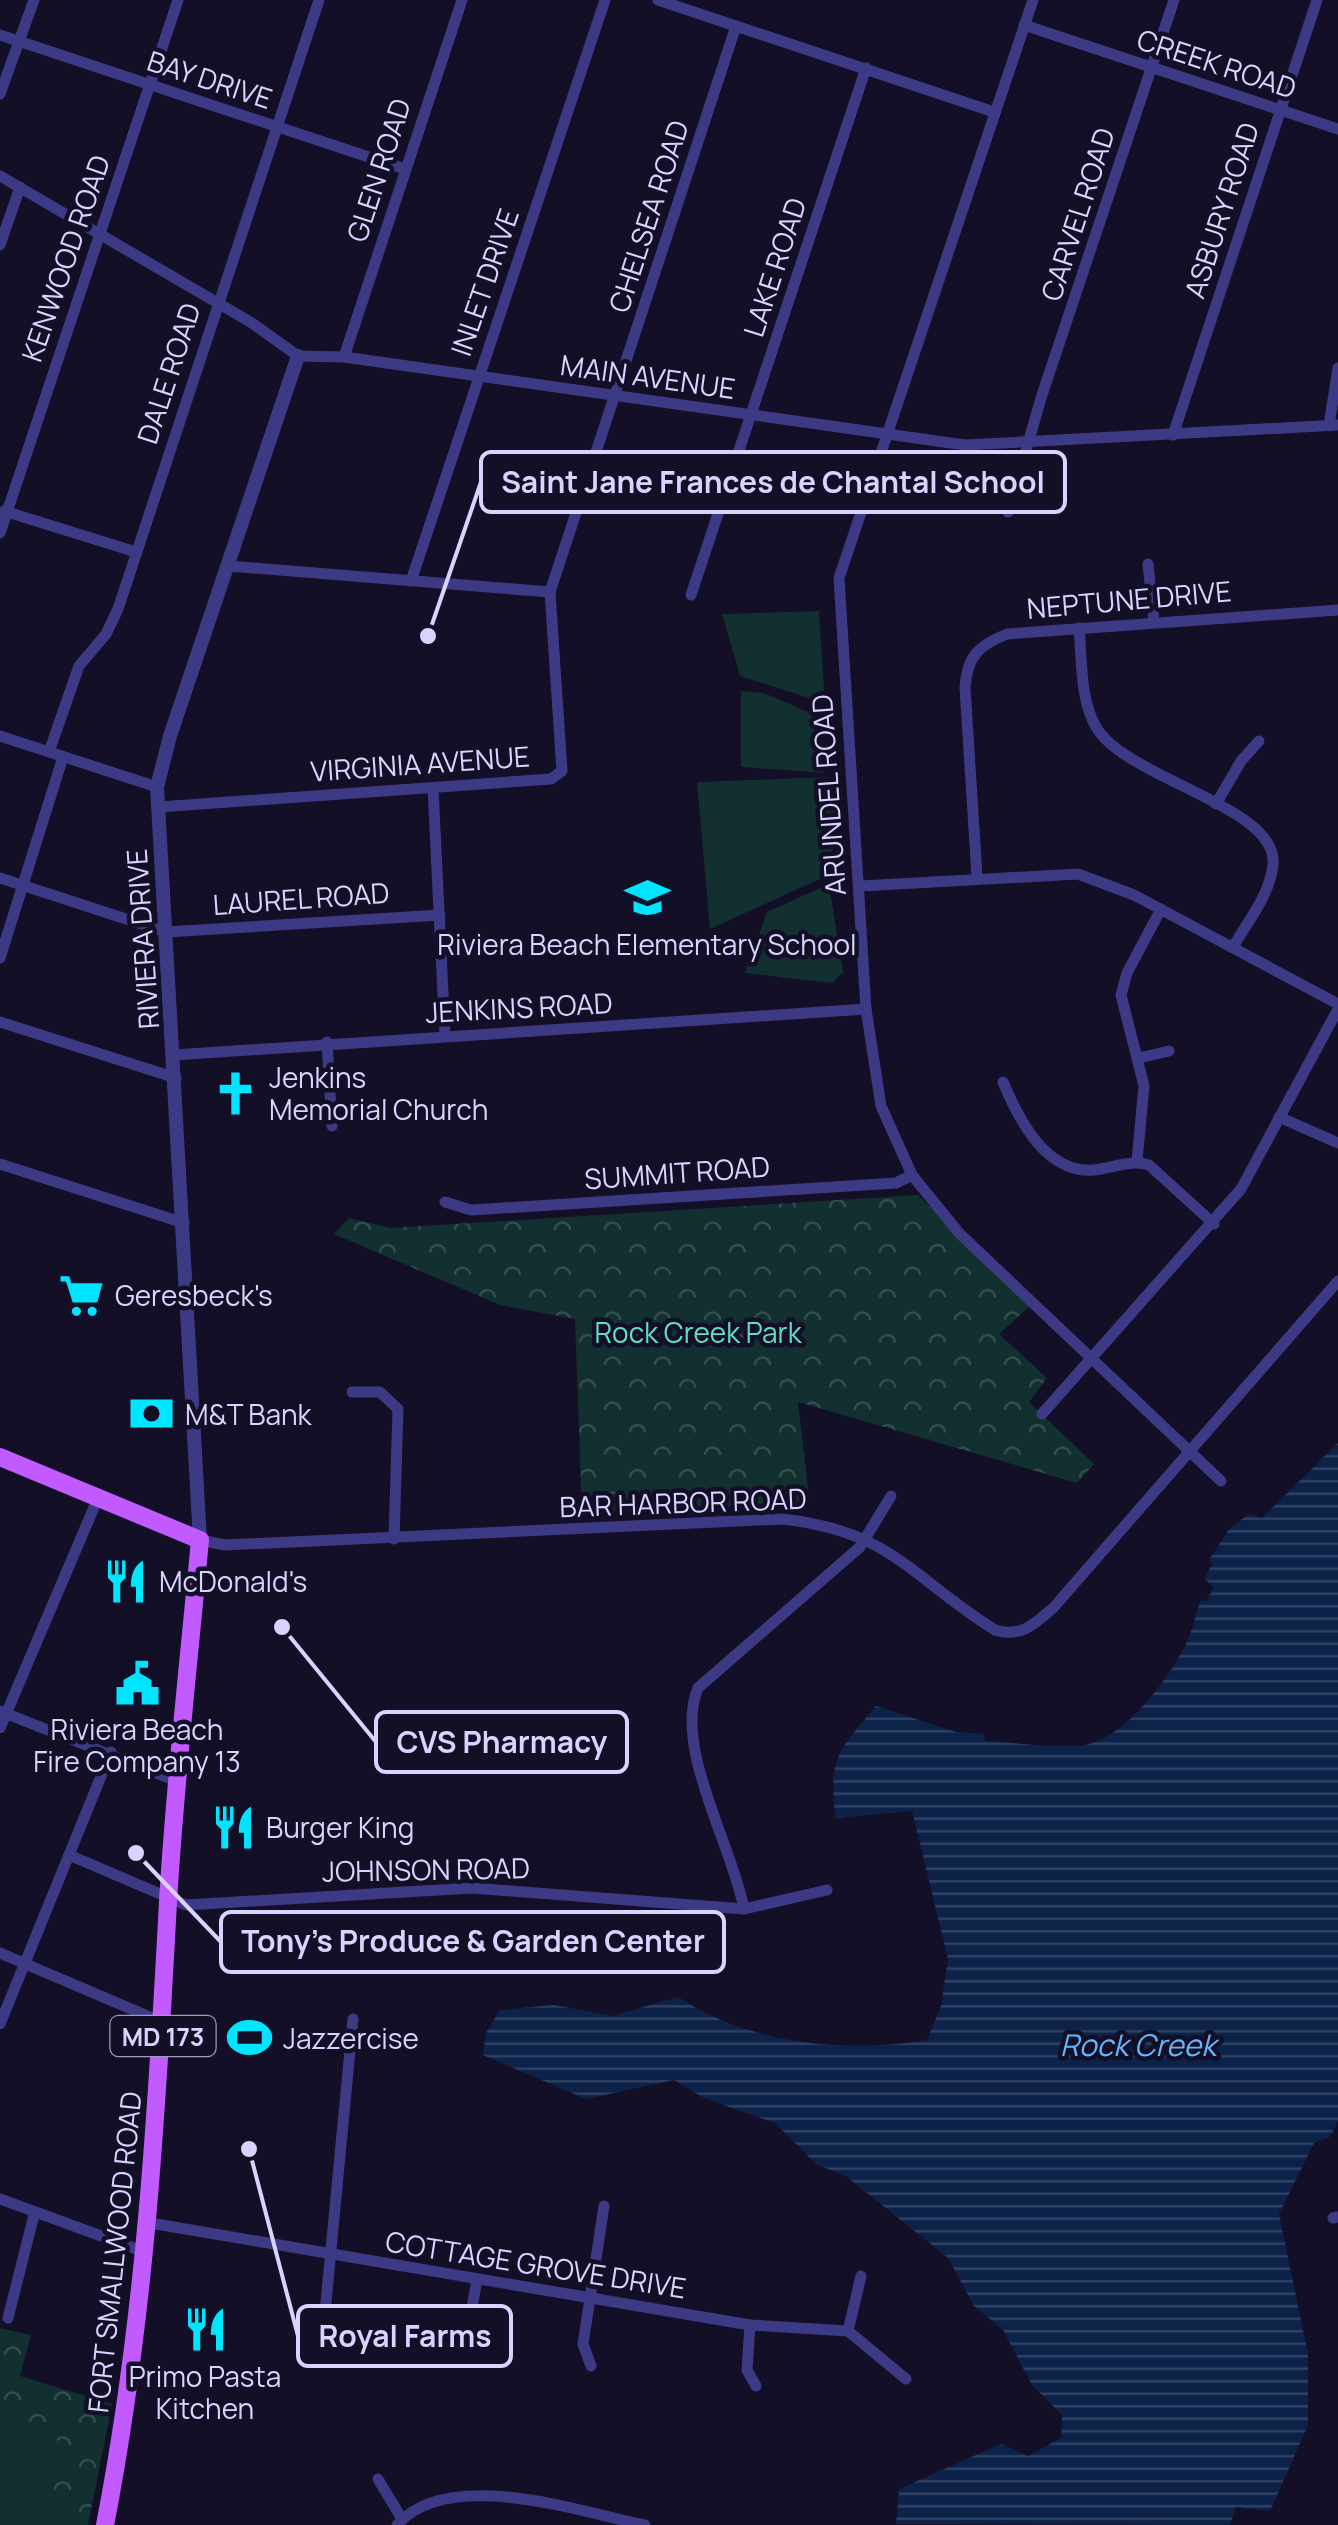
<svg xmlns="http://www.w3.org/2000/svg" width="1338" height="2525" font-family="Manrope,sans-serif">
	<defs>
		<pattern id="forest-crowns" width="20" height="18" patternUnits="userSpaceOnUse" patternTransform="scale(2.5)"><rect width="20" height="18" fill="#12302f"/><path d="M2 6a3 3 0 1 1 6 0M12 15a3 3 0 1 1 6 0" fill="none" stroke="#344d4e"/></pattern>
		<pattern id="water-rules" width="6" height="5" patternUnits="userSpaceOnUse" patternTransform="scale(2.5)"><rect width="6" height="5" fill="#0c2248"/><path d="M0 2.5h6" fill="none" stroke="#2f4163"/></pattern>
	</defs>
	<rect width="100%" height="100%" fill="#130f26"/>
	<!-- forest -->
	<g fill="url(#forest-crowns)">
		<path d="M918,1195L1031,1305L999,1334L1047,1378L1029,1402L1094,1464L1077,1483L798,1402L810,1504L582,1513L575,1319L500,1305L334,1234L349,1218L390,1228Z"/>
		<path d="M0,2328L31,2335L20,2376L112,2404L88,2525H0Z"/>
	</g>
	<!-- pitch -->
	<g fill="#12302f">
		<path d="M819,611L825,703L740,676L722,614Z"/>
		<path d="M741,691L764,693L813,714L824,773L741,767Z"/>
		<path d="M833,777L837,839L820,879L710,929L697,782Z"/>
		<path d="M829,884L843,972L832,983L745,973L767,912Z"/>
		<path d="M0,2420L58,2423L52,2525H0Z"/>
	</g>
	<!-- water -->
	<path fill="url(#water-rules)" d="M1338,1443V2121L1330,2137L1314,2143L1279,2214L1308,2354V2425L1270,2511L1236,2507L1230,2525L896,2524L899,2489L1001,2444L1028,2456L1061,2438L1062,2415L1032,2385L1003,2330L974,2306L948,2258L847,2177L816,2164L775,2123L704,2098L674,2080L586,2099L483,2055L486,2033L500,2010L554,2005L612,2016L678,1997C749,2044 845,2054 927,2040L941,2006L948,1959L912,1811L836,1818C827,1759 839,1750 876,1706L956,1732L984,1734L985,1741C1015,1743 1048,1747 1076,1746C1120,1746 1168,1680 1186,1644C1193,1630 1195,1615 1201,1600L1206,1601L1214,1588L1204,1578L1213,1563L1209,1560L1230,1528L1249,1514L1262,1518Z"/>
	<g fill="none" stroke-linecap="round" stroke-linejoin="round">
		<!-- minor -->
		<g stroke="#3d3a85" stroke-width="11">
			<path d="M658,0L994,112"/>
			<path d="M1033,0L839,578L866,1009L881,1106L912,1175L959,1233L1221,1481"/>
			<path d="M1024,25L1338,129"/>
			<path d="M0,35L405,169"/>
			<path d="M0,94L34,0"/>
			<path d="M0,176L252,323L298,356L344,357L965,445L1338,425"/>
			<path d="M0,245L20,187"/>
			<path d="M344,357L462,0"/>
			<path d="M1329,425L1338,368"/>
			<path d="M1173,435L1317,0"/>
			<path d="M4,511L136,552"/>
			<path d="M1008,512L1042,395L1174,0"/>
			<path d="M0,533L178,0"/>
			<path d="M1148,564L1154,621"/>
			<path d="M228,566L550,592"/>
			<path d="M411,581L605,0"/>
			<path d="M691,595L866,68"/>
			<path d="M1079,628C1082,660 1080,699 1096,727C1126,779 1278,806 1273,864C1271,893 1247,923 1233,947"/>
			<path d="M0,736L157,787"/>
			<path d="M49,752L79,666L106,634L118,609L319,0"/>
			<path d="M433,788L445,1035"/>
			<path d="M1216,804L1241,761L1259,741"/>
			<path d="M159,807L551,779L562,771L550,592L736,26"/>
			<path d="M977,876L965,688C967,656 979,645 1007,634L1338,610"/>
			<path d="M0,878L166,932L440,915"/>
			<path d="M861,886L1078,874L1134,895L1338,1004"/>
			<path d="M0,958L63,757"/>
			<path d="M0,1022L176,1078"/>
			<path d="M327,1042L332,1126"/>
			<path d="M174,1055L866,1009"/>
			<path d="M1139,1058L1169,1051"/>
			<path d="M1003,1082C1019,1120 1046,1174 1094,1170C1114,1168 1130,1159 1149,1165L1214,1224"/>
			<path d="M1279,1117L1338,1143"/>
			<path d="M1137,1161L1144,1086L1121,995L1127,973L1161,909"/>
			<path d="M0,1164L184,1223"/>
			<path d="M445,1202L471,1210L896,1183L912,1175"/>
			<path d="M352,1392H380L398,1409L394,1539"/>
			<path d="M1042,1414L1241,1189L1338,1009"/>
			<path d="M200,1540L225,1545L782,1519C892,1531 910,1577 995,1630C1021,1638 1035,1624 1054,1607L1338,1281"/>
			<path d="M0,1711L179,1782"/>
			<path d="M0,1728L98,1498"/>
			<path d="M69,1855L186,1905L472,1888L744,1909L827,1890"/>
			<path d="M744,1909C733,1847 673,1747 698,1688L860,1547L891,1496"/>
			<path d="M0,1953L164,2023"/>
			<path d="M0,2024L111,1752"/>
			<path d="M0,2199L142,2251"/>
			<path d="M1333,2218L1338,2217"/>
			<path d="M144,2222L750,2325L848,2331L906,2379"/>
			<path d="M8,2318L34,2215"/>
			<path d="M324,2323L353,2019"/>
			<path d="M750,2325L747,2370L756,2386"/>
			<path d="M848,2331L861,2276"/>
			<path d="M465,2345L477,2280"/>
			<path d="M591,2366L583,2344L604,2206"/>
			<path d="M378,2479L402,2519"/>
			<path d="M397,2525C448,2466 580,2512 645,2525"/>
		</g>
		<!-- tertiary -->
		<path stroke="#3d3a85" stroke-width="14" d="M200,1540L157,787L170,736L298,356"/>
		<!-- primary -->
		<path stroke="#c25bff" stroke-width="18" d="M0,1457L200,1540C189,1660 175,1781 168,1902C157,2109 145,2320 105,2525"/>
	</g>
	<!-- icons -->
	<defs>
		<symbol id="school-bare" viewBox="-9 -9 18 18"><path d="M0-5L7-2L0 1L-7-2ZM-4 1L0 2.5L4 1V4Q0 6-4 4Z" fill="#00e5ff" stroke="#130f26" stroke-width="2.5" paint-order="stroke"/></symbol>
		<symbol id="church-bare" viewBox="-9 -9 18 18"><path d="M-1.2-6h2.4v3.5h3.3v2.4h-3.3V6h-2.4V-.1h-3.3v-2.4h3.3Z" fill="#00e5ff" stroke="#130f26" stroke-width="2.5" paint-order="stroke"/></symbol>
		<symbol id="supermarket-bare" viewBox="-9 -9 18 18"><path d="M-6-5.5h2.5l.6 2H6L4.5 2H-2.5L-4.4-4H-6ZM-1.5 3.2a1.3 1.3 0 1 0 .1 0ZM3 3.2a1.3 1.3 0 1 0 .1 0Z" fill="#00e5ff" stroke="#130f26" stroke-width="2.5" paint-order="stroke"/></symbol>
		<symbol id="bank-bare" viewBox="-9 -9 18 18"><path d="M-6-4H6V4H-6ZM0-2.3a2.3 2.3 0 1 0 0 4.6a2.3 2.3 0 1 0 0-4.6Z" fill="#00e5ff" stroke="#130f26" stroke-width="2.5" paint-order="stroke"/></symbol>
		<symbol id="restaurant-bare" viewBox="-9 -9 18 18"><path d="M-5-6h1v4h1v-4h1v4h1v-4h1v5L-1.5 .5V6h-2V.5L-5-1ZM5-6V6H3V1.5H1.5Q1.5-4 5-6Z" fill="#00e5ff" stroke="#130f26" stroke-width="2.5" paint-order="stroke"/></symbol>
		<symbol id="civic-bare" viewBox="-9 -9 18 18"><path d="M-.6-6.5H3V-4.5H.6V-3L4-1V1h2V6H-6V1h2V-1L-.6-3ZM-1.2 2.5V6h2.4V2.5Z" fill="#00e5ff" stroke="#130f26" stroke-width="2.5" paint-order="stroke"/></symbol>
		<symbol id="stadium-bare" viewBox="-9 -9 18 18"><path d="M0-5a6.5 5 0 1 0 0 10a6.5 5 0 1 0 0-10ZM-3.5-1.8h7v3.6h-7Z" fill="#00e5ff" stroke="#130f26" stroke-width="2.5" paint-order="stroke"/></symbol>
	</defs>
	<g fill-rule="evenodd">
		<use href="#school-bare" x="616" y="866" width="63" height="63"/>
		<use href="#church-bare" x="204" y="1062" width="63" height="63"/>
		<use href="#supermarket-bare" x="50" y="1264" width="63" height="63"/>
		<use href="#bank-bare" x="120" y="1382" width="63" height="63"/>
		<use href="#restaurant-bare" x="94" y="1550" width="63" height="63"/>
		<use href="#civic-bare" x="106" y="1652" width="63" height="63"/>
		<use href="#restaurant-bare" x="202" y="1796" width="63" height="63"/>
		<use href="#stadium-bare" x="218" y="2006" width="63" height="63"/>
		<use href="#restaurant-bare" x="174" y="2298" width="63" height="63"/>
	</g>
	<g text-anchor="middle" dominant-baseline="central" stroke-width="9" stroke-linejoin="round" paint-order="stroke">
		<!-- shield labels -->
		<rect fill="#130f26" stroke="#9e99be" stroke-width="2.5" x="110.5" y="2016" width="105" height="40" rx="8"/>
		<g font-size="25" font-weight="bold" fill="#d9d4ff">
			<text x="163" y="2036">MD 173</text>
		</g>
		<!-- street labels -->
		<g font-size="28" fill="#d9d4ff" stroke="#130f26">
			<text transform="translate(1217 63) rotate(18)">CREEK ROAD</text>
			<text transform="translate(210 79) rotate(18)">BAY DRIVE</text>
			<text transform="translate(378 170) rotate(-72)">GLEN ROAD</text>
			<text transform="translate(1221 210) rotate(-72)">ASBURY ROAD</text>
			<text transform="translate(1077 214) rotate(-72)">CARVEL ROAD</text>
			<text transform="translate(648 216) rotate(-72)">CHELSEA ROAD</text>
			<text transform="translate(65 258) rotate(-71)">KENWOOD ROAD</text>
			<text transform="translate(774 267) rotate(-72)">LAKE ROAD</text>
			<text transform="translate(484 282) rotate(-71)">INLET DRIVE</text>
			<text transform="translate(168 373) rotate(-72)">DALE ROAD</text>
			<text transform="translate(648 376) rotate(8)">MAIN AVENUE</text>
			<text transform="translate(1129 599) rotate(-5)">NEPTUNE DRIVE</text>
			<text transform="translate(420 763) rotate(-4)">VIRGINIA AVENUE</text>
			<text transform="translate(828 795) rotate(-94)">ARUNDEL ROAD</text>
			<text transform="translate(301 898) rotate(-4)">LAUREL ROAD</text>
			<text transform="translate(142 939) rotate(-94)">RIVIERA DRIVE</text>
			<text transform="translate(519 1007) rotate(-3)">JENKINS ROAD</text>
			<text transform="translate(677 1172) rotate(-4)">SUMMIT ROAD</text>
			<text transform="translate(683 1502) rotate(-2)">BAR HARBOR ROAD</text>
			<text transform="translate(426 1869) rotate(-1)">JOHNSON ROAD</text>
			<text transform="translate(114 2252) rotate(-84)">FORT SMALLWOOD ROAD</text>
			<text transform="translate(536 2264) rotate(9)">COTTAGE GROVE DRIVE</text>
		</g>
		<!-- poi labels -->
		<g font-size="28" fill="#d9d4ff" stroke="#130f26" text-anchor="start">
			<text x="647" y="944" text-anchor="middle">Riviera Beach Elementary School</text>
			<text x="269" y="1077">Jenkins<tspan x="269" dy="32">Memorial Church</tspan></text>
			<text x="115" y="1295">Geresbeck's</text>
			<text x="185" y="1414">M&amp;T Bank</text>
			<text x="159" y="1581">McDonald's</text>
			<text x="137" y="1729" text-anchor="middle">Riviera Beach<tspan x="137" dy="32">Fire Company 13</tspan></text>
			<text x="266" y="1827">Burger King</text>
			<text x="283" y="2038">Jazzercise</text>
			<text x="205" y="2376" text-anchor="middle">Primo Pasta<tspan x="205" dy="32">Kitchen</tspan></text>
		</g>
		<!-- park labels -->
		<g font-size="28" fill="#5fe0c0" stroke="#130f26">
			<text x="698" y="1332">Rock Creek Park</text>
		</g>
		<!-- water labels -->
		<g font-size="30" font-style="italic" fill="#62b6ff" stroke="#130f26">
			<text x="1138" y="2044">Rock Creek</text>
		</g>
	</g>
	<!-- callouts -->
	<path fill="none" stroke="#d9d4ff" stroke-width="4" d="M428 636L481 482M282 1627L376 1742M136 1853L221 1942M249 2149L298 2336"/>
	<g fill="#d9d4ff" stroke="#130f26" stroke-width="4">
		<circle cx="428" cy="636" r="10"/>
		<circle cx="282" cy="1627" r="10"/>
		<circle cx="136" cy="1853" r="10"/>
		<circle cx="249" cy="2149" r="10"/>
	</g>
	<g fill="#130f26" stroke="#d9d4ff" stroke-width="4">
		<rect x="481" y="452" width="584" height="60" rx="10"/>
		<rect x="376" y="1712" width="251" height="60" rx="10"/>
		<rect x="221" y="1912" width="503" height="60" rx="10"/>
		<rect x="298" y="2306" width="213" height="60" rx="10"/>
	</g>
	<g font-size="30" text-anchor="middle" font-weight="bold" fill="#d9d4ff">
		<text x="773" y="493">Saint Jane Frances de Chantal School</text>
		<text x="502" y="1753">CVS Pharmacy</text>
		<text x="473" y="1952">Tony's Produce &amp; Garden Center</text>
		<text x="405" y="2347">Royal Farms</text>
	</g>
</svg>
